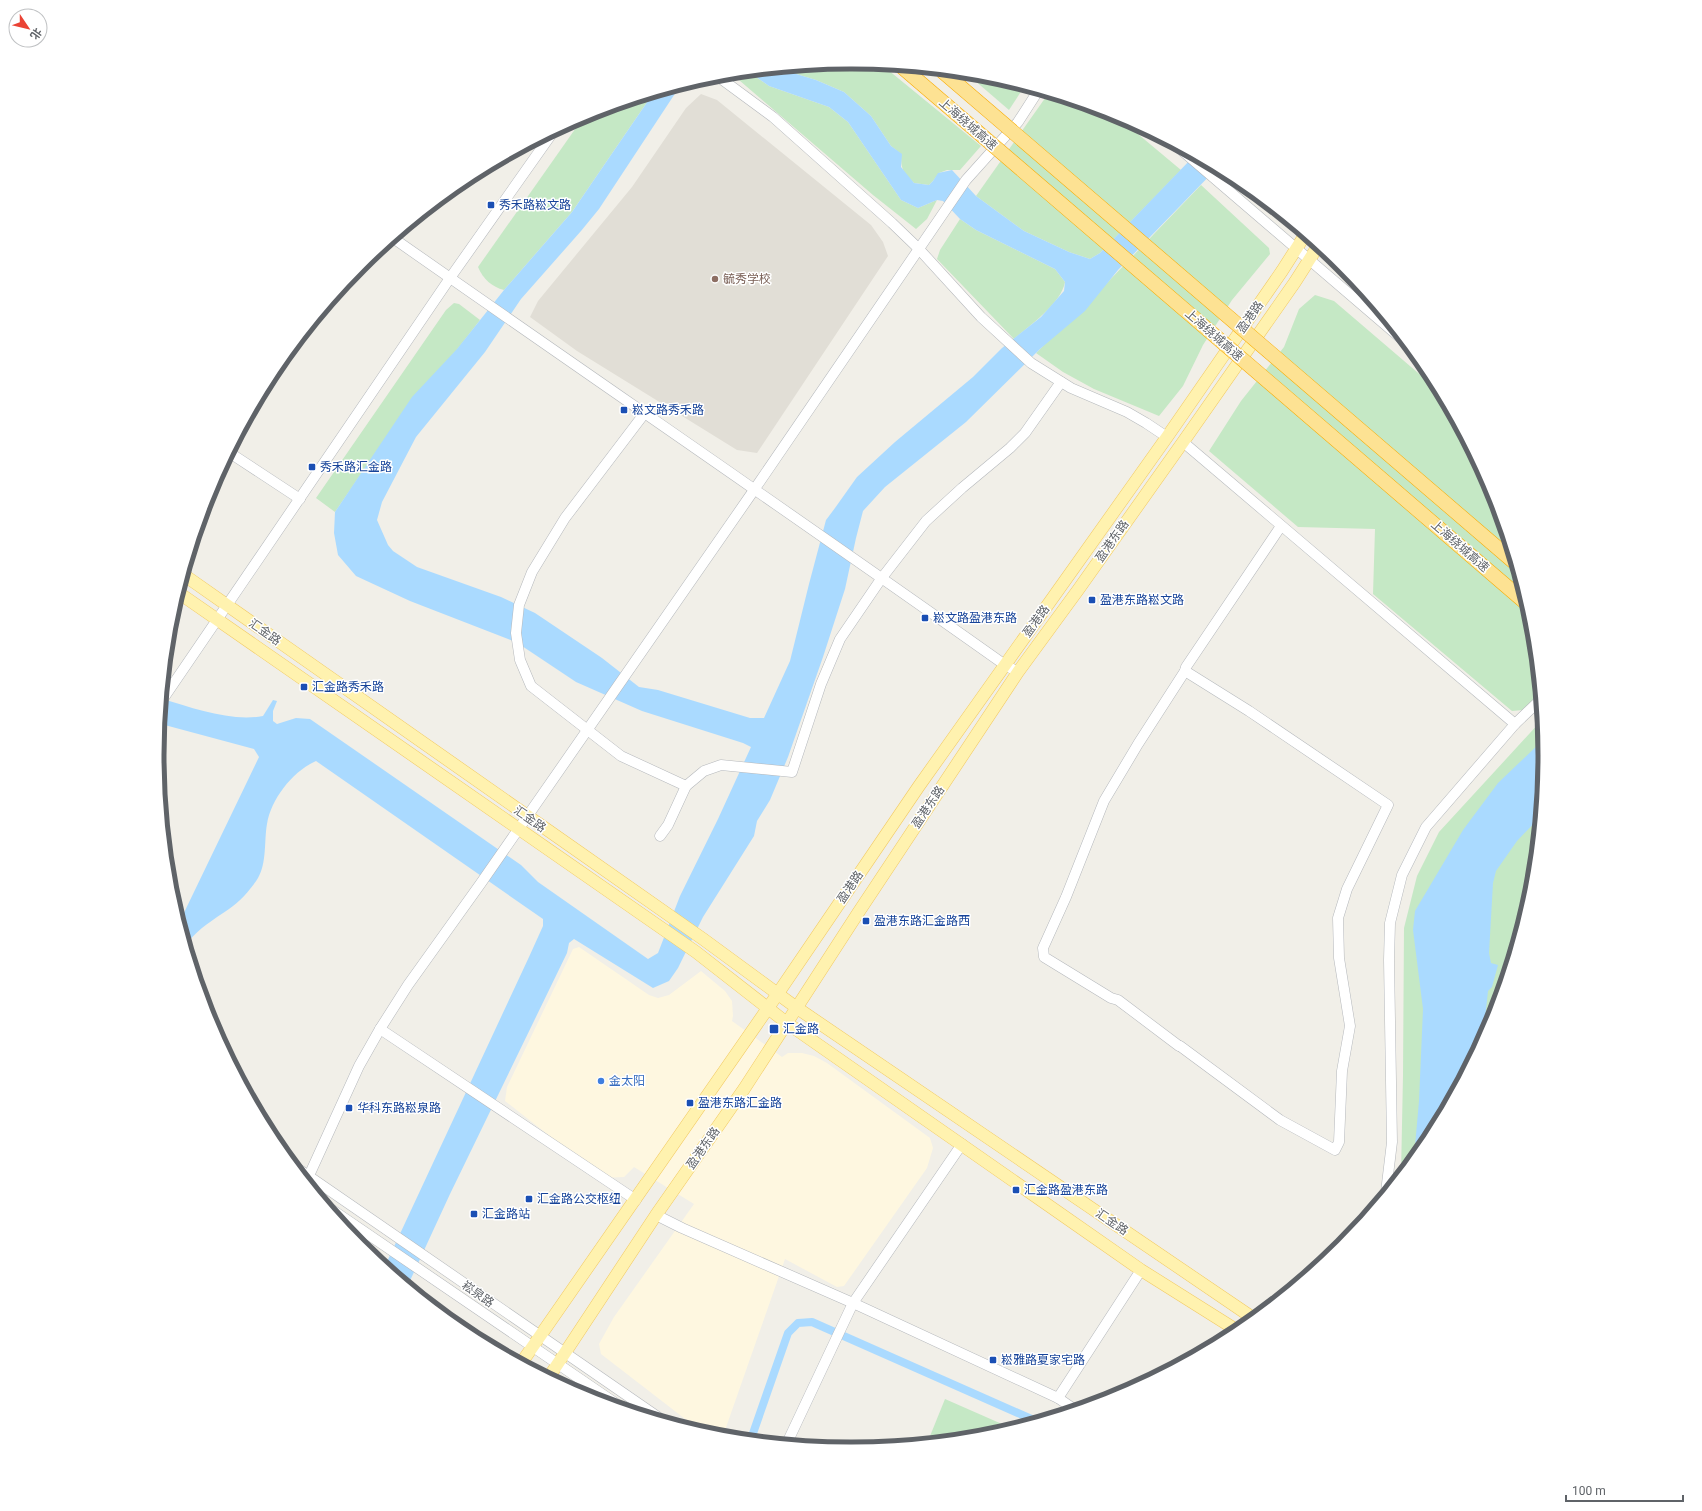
<svg xmlns="http://www.w3.org/2000/svg" width="1702" height="1511" font-family="Roboto,'Noto Sans SC',sans-serif">
	<rect width="100%" height="100%" fill="#f1efe8"/>
	<!-- commercial -->
	<path fill="#fef7e0" d="M579,947L649,995L658,998L669,995L701,971L725,991L732,1001L733,1016L732,1021L782,1057L788,1053H802L814,1056L827,1063L930,1138L933,1148L927,1168L844,1286L837,1287L785,1259L723,1436L702,1432L601,1354L599,1344L614,1317L694,1204L634,1167L624,1177L603,1178L505,1101L507,1087L573,949Z"/>
	<!-- education -->
	<path fill="#e1ded6" d="M701,94L717,100L871,225L883,242L888,256L757,453L737,450L577,351L530,317L538,301L632,187L686,108Z"/>
	<!-- green -->
	<g fill="#c5e8c5">
		<path d="M851,62L882,65L981,146L960,170H947L939,173L933,181L929,185L914,183C903,172 901,170 901,154L891,146L871,116L844,92L816,80L780,69Z"/>
		<path d="M749,72L769,86L829,107L848,122L901,200L918,208L937,200L927,219L916,229L873,195L732,74Z"/>
		<path d="M966,73L987,75L1024,87L1009,110Z"/>
		<path d="M1048,94L1114,114L1181,170L1100,253L1090,259L1069,252L1024,231L976,196Z"/>
		<path d="M652,95L572,212L504,290C492,287 483,279 478,267L585,115Z"/>
		<path d="M1201,185L1269,248L1270,254L1232,300L1203,345L1183,386L1159,416L1094,389L1063,372L1036,353L1105,285Z"/>
		<path d="M960,219L976,230L1055,269L1065,282C1061,304 1030,325 1014,339L937,259L940,250Z"/>
		<path d="M1315,295L1334,301L1438,390L1492,490L1531,620L1538,694L1523,710L1512,711L1373,594L1375,529L1298,527L1209,451L1241,401L1284,347L1299,309Z"/>
		<path d="M454,303L459,304L480,320L363,471L335,512L316,498L446,310Z"/>
		<path d="M1541,721L1544,756L1532,882L1528,887L1526,908L1492,1021L1427,1141L1401,1174L1403,1075L1404,928L1417,876L1439,832Z"/>
		<path d="M945,1399L1011,1428L986,1436L928,1441Z"/>
	</g>
	<!-- water -->
	<g fill="#aadaff">
		<path d="M780,69L816,80L844,92L871,116L891,146L902,154L901,167L914,183L929,185L933,181L938,173L952,170L976,196L1024,231L1069,252L1090,259L1100,253L1194,156L1217,168L1118,270L1085,311L1040,349L966,422L885,487L863,511L856,538L845,589L823,657L788,757L770,800L757,821L754,836L703,917L678,968L669,981L653,988L574,939L569,943L567,953L450,1194L408,1285L385,1266L529,957L543,926V919L316,761C293,771 271,799 267,824C264,840 267,863 258,878C251,889 240,902 229,909C213,920 199,928 187,943L180,921L259,757L254,749L161,724L163,699C193,708 231,722 263,716L273,700L277,701L273,711V721L277,724L296,718L310,719L521,865L538,882L648,959L658,953L680,896L718,819L751,747L743,743L642,711L576,682L516,642L410,601L356,576L338,555L334,533L335,512L412,397L457,349L504,290L572,212L652,95L680,86L599,209L581,231L521,299L485,352L416,437L382,502L377,520L388,545L393,551L417,567L501,597L535,613L602,658L639,687L658,690L750,718H764L790,661L809,584L826,520L835,508L857,477L895,442L973,377L1002,348L1041,317L1064,291L1065,282L1055,269L976,230L960,219L943,201L937,200L918,208L901,200L848,122L829,107L769,86L749,72Z"/>
		<path d="M1543,740L1544,756L1538,819L1517,841L1496,871L1493,883L1489,953L1491,963L1498,965L1492,987L1488,991L1483,1037L1427,1141L1414,1157L1419,1101L1423,1009L1413,930L1415,911L1463,830L1498,783Z"/>
	</g>
	<g fill="none" stroke-linecap="round" stroke-linejoin="round">
		<!-- canal -->
		<path stroke="#aadaff" stroke-width="8" d="M751,1439L788,1333L798,1323L812,1322L1036,1421"/>
		<defs>
			<g id="minor">
				<path d="M716,75L773,117L892,223L918,248L981,317L1031,363L1071,388L1127,412L1146,423L1167,437"/>
				<path d="M1179,148L1403,340"/>
				<path d="M393,238C597,381 802,521 1005,665L1018,672"/>
				<path d="M644,414L565,518L532,572L519,605L516,633L520,660L531,686L621,756L686,786"/>
				<path d="M1183,442L1515,724"/>
				<path d="M230,453L300,499"/>
				<path d="M163,699L450,278L553,132"/>
				<path d="M660,836L668,825L686,786L704,771L721,765L792,772L821,684L840,639L881,579L926,521L962,488L1010,448L1025,433L1061,382"/>
				<path d="M380,1029L636,1200"/>
				<path d="M1179,1046L1118,1000L1111,998L1044,957L1043,948L1066,897L1104,801L1138,744L1185,671L1186,667L1281,526"/>
				<path d="M1180,1046L1280,1120L1335,1150L1339,1142L1342,1071L1350,1026L1339,958L1338,918L1347,889L1388,805L1249,711L1185,671"/>
				<path d="M297,1168L661,1419"/>
				<path d="M307,1180L359,1066L380,1029L408,985L481,883L754,490L966,180L1018,122L1038,91"/>
				<path d="M1386,1192L1392,1142L1389,960L1390,923L1402,875L1426,827L1515,724L1539,701"/>
				<path d="M328,1207L621,1407"/>
				<path d="M656,1215L682,1228L853,1303L1058,1398L1074,1409"/>
				<path d="M1058,1398L1141,1270"/>
				<path d="M787,1443L853,1303L962,1144"/>
			</g>
			<g id="major">
				<path d="M184,575L703,939L797,1008L1253,1318"/>
				<path d="M179,593L696,952L787,1023L1141,1270L1238,1331"/>
				<path d="M522,1362L768,1008L919,786L1167,437L1282,271L1305,235"/>
				<path d="M549,1377L656,1215L744,1089L858,913L1018,672L1078,590L1183,442L1295,282L1318,246"/>
			</g>
		</defs>
		<!-- minor casing -->
		<use href="#minor" stroke="#b5b8bc" stroke-width="11"/>
		<!-- major casing -->
		<use href="#major" stroke="#f2c960" stroke-width="13"/>
		<!-- minor -->
		<use href="#minor" stroke="#fff" stroke-width="10"/>
		<!-- major -->
		<use href="#major" stroke="#fff2af" stroke-width="12"/>
		<defs>
			<g id="highway-bridge">
				<path d="M902,67L1526,603"/>
				<path d="M942,71L1514,562"/>
			</g>
		</defs>
		<!-- highway-bridge casing -->
		<use href="#highway-bridge" stroke="#f9ab00" stroke-width="15" stroke-linecap="butt"/>
		<!-- highway-bridge -->
		<use href="#highway-bridge" stroke="#fde293" stroke-width="14"/>
	</g>
	<!-- markers -->
	<g fill="#1a4fb4" stroke="#fff" stroke-width="1.5">
		<rect x="487" y="201" width="8" height="8" rx="2"/>
		<rect x="620" y="406" width="8" height="8" rx="2"/>
		<rect x="308" y="463" width="8" height="8" rx="2"/>
		<rect x="1088" y="596" width="8" height="8" rx="2"/>
		<rect x="921" y="614" width="8" height="8" rx="2"/>
		<rect x="300" y="683" width="8" height="8" rx="2"/>
		<rect x="862" y="917" width="8" height="8" rx="2"/>
		<rect x="769" y="1024" width="10" height="10" rx="2"/>
		<rect x="686" y="1099" width="8" height="8" rx="2"/>
		<rect x="345" y="1104" width="8" height="8" rx="2"/>
		<rect x="1012" y="1186" width="8" height="8" rx="2"/>
		<rect x="525" y="1195" width="8" height="8" rx="2"/>
		<rect x="470" y="1210" width="8" height="8" rx="2"/>
		<rect x="989" y="1356" width="8" height="8" rx="2"/>
	</g>
	<circle fill="#8d6e63" stroke="#fff" stroke-width="1.5" cx="715" cy="279" r="4"/>
	<circle fill="#3f7fe0" stroke="#fff" stroke-width="1.5" cx="601" cy="1081" r="4"/>
	<g text-anchor="middle" dominant-baseline="central" stroke-width="3" stroke-linejoin="round" paint-order="stroke">
		<!-- street labels -->
		<g font-size="12" fill="#5f6368" stroke="#fff">
			<text transform="translate(968 124) rotate(41)">上海绕城高速</text>
			<text transform="translate(1250 317) rotate(-55)">盈港路</text>
			<text transform="translate(1214 335) rotate(41)">上海绕城高速</text>
			<text transform="translate(1112 541) rotate(-55)">盈港东路</text>
			<text transform="translate(1460 546) rotate(41)">上海绕城高速</text>
			<text transform="translate(1036 621) rotate(-54)">盈港路</text>
			<text transform="translate(265 632) rotate(35)">汇金路</text>
			<text transform="translate(928 807) rotate(-56)">盈港东路</text>
			<text transform="translate(530 819) rotate(35)">汇金路</text>
			<text transform="translate(850 887) rotate(-56)">盈港路</text>
			<text transform="translate(703 1148) rotate(-55)">盈港东路</text>
			<text transform="translate(1112 1222) rotate(34)">汇金路</text>
			<text transform="translate(478 1294) rotate(35)">崧泉路</text>
		</g>
		<!-- transit labels -->
		<g font-size="12" fill="#164399" stroke="#fff" text-anchor="start">
			<text x="499" y="205">秀禾路崧文路</text>
			<text x="632" y="410">崧文路秀禾路</text>
			<text x="320" y="467">秀禾路汇金路</text>
			<text x="1100" y="600">盈港东路崧文路</text>
			<text x="933" y="618">崧文路盈港东路</text>
			<text x="312" y="687">汇金路秀禾路</text>
			<text x="874" y="921">盈港东路汇金路西</text>
			<text x="783" y="1029">汇金路</text>
			<text x="698" y="1103">盈港东路汇金路</text>
			<text x="357" y="1108">华科东路崧泉路</text>
			<text x="1024" y="1190">汇金路盈港东路</text>
			<text x="537" y="1199">汇金路公交枢纽</text>
			<text x="482" y="1214">汇金路站</text>
			<text x="1001" y="1360">崧雅路夏家宅路</text>
		</g>
		<!-- education labels -->
		<g font-size="12" fill="#785e54" stroke="#fff" text-anchor="start">
			<text x="723" y="279">毓秀学校</text>
		</g>
		<!-- shop labels -->
		<g font-size="12" fill="#366cbe" stroke="#fff" text-anchor="start">
			<text x="609" y="1081">金太阳</text>
		</g>
	</g>
	<!-- crop -->
	<path d="M0 0H1702V1511H0ZM850 69H852A686 686 0 0 1 1538 755V756A686 686 0 0 1 852 1442H850A686 686 0 0 1 164 756V755A686 686 0 0 1 850 69Z" fill="#fff" fill-rule="evenodd"/>
	<path fill="none" stroke="#5f6368" stroke-width="5" d="M850 69H852A686 686 0 0 1 1538 755V756A686 686 0 0 1 852 1442H850A686 686 0 0 1 164 756V755A686 686 0 0 1 850 69Z"/>
	<!-- north arrow -->
	<g transform="translate(28 28) rotate(125)"><circle r="19" fill="#ffffff" stroke="#bfc1c3"/>
	<path d="M0-3L7 15L0 10L-7 15Z" fill="#ea4335"/>
	<text y="-6" font-size="11" font-weight="bold" text-anchor="middle" fill="#5f6368">北</text>
	</g>
	<!-- scale -->
	<path d="M1566 1495v6h117v-6" fill="none" stroke="#5f6368" stroke-width="2"/>
	<text x="1572" y="1495" font-size="12" fill="#5f6368" stroke="#ffffff" stroke-width="3" paint-order="stroke">100 m</text>
</svg>
